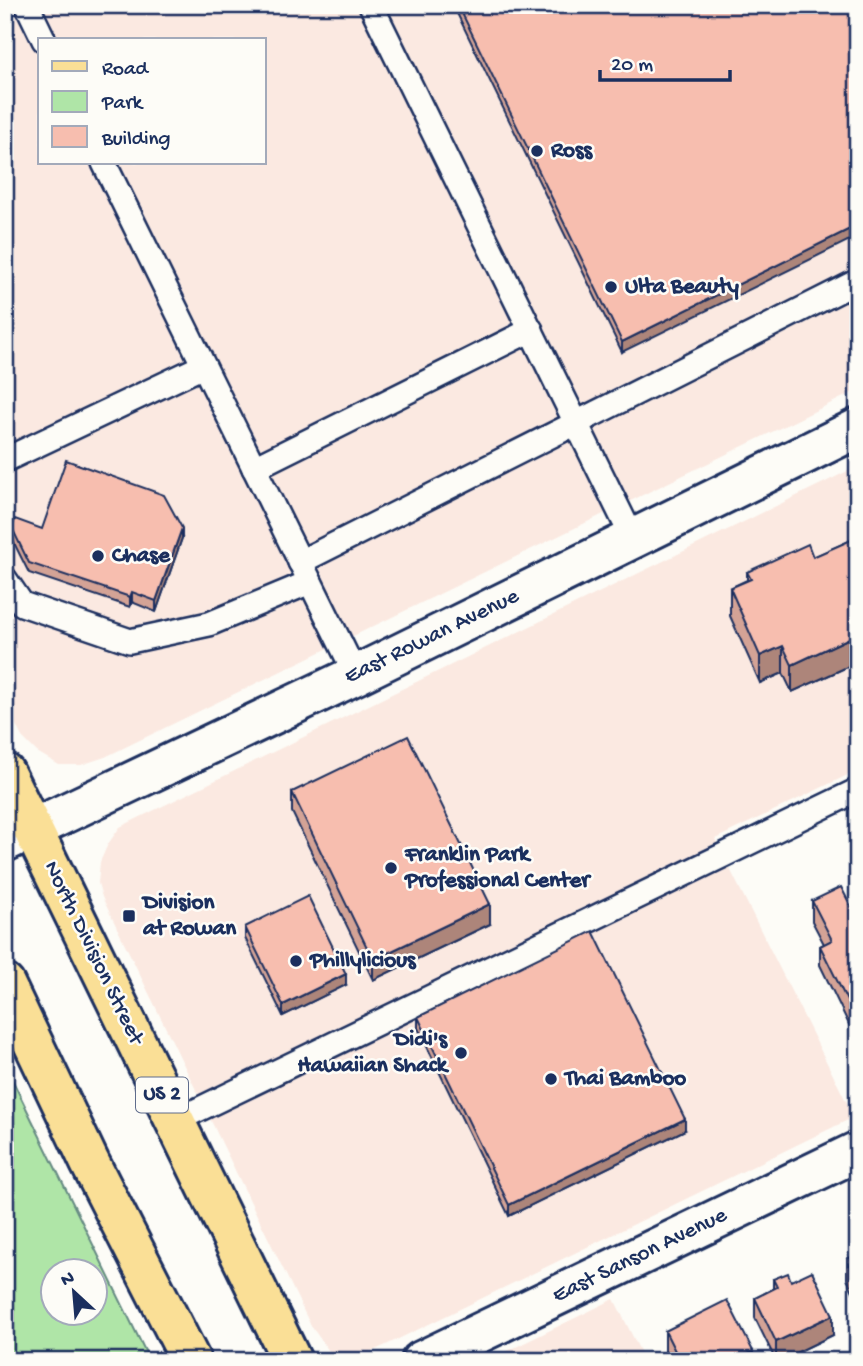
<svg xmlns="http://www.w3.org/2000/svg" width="863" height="1366" font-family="'Gochi Hand',sans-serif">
	<rect width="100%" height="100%" fill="#fdfcf7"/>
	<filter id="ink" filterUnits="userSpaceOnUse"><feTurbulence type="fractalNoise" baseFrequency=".0143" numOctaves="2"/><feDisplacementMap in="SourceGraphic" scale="14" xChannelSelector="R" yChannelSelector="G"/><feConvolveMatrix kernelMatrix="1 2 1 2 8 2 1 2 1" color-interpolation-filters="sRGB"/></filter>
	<g filter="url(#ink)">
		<!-- built -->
		<g fill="#fbe9e1" fill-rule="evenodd">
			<path d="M5,5H858V390L105,757L81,765H59L37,752L22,737L5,703ZM40,40H264V163H40Z"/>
			<path d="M858,466V770L715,839L854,1117L384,1346L359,1357H343L329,1351L311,1326L102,897L98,883L100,862L108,844L120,827Z"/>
			<path d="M614,1299L645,1361H487Z"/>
		</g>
		<!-- green -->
		<path fill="#afe5a7" stroke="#658a82" stroke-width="2" fill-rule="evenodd" d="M5,1065L150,1361H5ZM52,1272H94V1314H52Z"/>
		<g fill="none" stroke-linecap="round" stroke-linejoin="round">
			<defs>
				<g id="service">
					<path d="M27,5L44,40"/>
					<path d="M371,5L633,539"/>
					<path d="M104,163L356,675"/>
					<path d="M5,460L203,366"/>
					<path d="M254,468L531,330"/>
					<path d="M300,562L858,281"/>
					<path d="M5,579L22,604L130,641L209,624L310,582"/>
					<path d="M175,1121L858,790"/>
				</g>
				<path id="minor" d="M421,1361L858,1151"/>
				<path id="tertiary" d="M32,829L356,675L858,428"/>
				<path id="secondary" d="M5,842L32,829"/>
				<g id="primary">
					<path d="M5,773L292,1361"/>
					<path d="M5,984L90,1163L191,1361"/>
				</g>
			</defs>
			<!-- service casing -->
			<use href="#service" stroke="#1b2f5e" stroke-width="28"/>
			<!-- minor casing -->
			<use href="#minor" stroke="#1b2f5e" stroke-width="44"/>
			<!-- tertiary casing -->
			<use href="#tertiary" stroke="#1b2f5e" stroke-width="44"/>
			<!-- secondary casing -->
			<use href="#secondary" stroke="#1b2f5e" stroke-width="44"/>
			<!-- primary casing -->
			<use href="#primary" stroke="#1b2f5e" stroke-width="44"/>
			<!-- service -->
			<use href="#service" stroke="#fdfcf7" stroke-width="23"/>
			<!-- minor -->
			<use href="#minor" stroke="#fdfcf7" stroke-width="38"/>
			<!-- tertiary -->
			<use href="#tertiary" stroke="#fdfcf7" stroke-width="38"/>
			<!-- secondary -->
			<use href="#secondary" stroke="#fdfcf7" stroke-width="38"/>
			<!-- primary -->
			<use href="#primary" stroke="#fadf96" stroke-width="38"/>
		</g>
		<!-- wall -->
		<g fill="#d4a396" stroke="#1b2f5e" stroke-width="2">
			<path d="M453,5H858L622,352Z"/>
			<path d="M12,528L42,529L182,538L156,612L132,602L130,607L29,573L12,539Z"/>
			<path d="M858,537V662L792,692L783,673L760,683L730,616V588L747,580V572L813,557Z"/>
			<path d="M292,792L490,924L373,980L292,812Z"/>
			<path d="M812,901L858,920V1043L820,965V946L824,944L812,921Z"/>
			<path d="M245,927L346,985L283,1016L245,938Z"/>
			<path d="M418,1017L685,1130L509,1216L418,1028Z"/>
			<path d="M858,1254V1302L847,1279V1259Z"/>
			<path d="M773,1279L791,1281L833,1335L779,1361H776L755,1318V1298L773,1289Z"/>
			<path d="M665,1331L753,1361H670L665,1351Z"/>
		</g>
		<!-- shaded-wall -->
		<g fill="#ad857a" stroke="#1b2f5e" stroke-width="2">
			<path d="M858,225V236L622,352V342Z"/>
			<path d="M182,528V538L156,612V601Z"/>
			<path d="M132,592V602L130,607V597Z"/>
			<path d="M858,634V662L792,692V665Z"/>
			<path d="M783,646V673L760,683V656Z"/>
			<path d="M490,904V924L373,980V960Z"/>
			<path d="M346,974V985L283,1016V1005Z"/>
			<path d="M685,1119V1130L509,1216V1205Z"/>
			<path d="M833,1315V1335L779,1361H776V1342Z"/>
			<path d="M753,1351V1361H733Z"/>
		</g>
		<!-- building -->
		<g fill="#f7beaf" stroke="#1b2f5e" stroke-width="2">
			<path d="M458,5H858V225L622,342Z"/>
			<path d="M66,460L164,495L182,528L156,601L132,592L130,597L29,563L12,528L15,519L42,529Z"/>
			<path d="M858,537V634L792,665L783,646L760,656L730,588L751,579L747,572L808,544L813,557Z"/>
			<path d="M408,736L490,904L373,960L292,792Z"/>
			<path d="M841,887L858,920V1023L820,946L832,940L812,901Z"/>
			<path d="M308,896L346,974L283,1005L245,927Z"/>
			<path d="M593,931L685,1119L509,1205L418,1017Z"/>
			<path d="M858,1254V1282L847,1259Z"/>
			<path d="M812,1271L833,1315L776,1342L755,1298L777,1287L773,1279L788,1273L791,1281Z"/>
			<path d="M727,1300L753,1351L733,1361H680L665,1331Z"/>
		</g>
	</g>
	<!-- markers -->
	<g fill="#1b2f5e" stroke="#fdfcf7" stroke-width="2.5">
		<circle cx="537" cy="151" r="7"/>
		<circle cx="611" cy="287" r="7"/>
		<circle cx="98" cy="556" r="7"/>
		<circle cx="391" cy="868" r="7"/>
		<rect x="122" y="909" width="14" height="14" rx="3.5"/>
		<circle cx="296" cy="961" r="7"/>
		<circle cx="461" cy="1053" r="7"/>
		<circle cx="551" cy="1079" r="7"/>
	</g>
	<g text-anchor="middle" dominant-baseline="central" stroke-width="5" stroke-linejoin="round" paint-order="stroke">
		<!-- shield labels -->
		<rect fill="#fdfcf7" stroke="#5f6c8c" stroke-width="2" x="136" y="1077.5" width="52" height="35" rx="5"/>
		<g font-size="21" font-weight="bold" fill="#1b2f5e">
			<text x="162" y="1095">US 2</text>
		</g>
		<!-- poi labels -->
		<g font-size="23" font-weight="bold" fill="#1b2f5e" stroke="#fdfcf7" text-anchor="start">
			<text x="551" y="151">Ross</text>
			<text x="625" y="287">Ulta Beauty</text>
			<text x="112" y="556">Chase</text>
			<text x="405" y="855">Franklin Park<tspan x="405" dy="26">Professional Center</tspan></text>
			<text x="143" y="903">Division<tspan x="143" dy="26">at Rowan</tspan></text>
			<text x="310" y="961">Phillylicious</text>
			<text x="447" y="1040" text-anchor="end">Didi's<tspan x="447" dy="26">Hawaiian Shack</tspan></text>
			<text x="565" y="1079">Thai Bamboo</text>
		</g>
		<!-- street labels -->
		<g font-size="23" fill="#1b2f5e" stroke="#fdfcf7">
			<text transform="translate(432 637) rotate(-26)">East Rowan Avenue</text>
			<text transform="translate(93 953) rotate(64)">North Division Street</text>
			<text transform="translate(640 1256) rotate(-26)">East Sanson Avenue</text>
		</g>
	</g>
	<!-- margin -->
	<rect width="863" height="1366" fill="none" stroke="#fdfcf7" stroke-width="28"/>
	<rect x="14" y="14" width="835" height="1338" fill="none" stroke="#1b2f5e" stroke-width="2.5" filter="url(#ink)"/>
	<!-- legend -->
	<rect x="38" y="38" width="228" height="126" fill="#fdfcf7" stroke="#a3aaba" stroke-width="2"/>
	<rect x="52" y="61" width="35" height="10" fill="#fadf96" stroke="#a3aaba" stroke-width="2"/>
	<text x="102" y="74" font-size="21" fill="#1b2f5e">Road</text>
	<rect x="52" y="91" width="35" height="21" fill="#afe5a7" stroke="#a3aaba" stroke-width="2"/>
	<text x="102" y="108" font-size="21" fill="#1b2f5e">Park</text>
	<rect x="52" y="126" width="35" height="21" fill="#f7beaf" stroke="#a3aaba" stroke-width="2"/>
	<text x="102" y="144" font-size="21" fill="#1b2f5e">Building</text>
	<!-- north arrow -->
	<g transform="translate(74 1292) rotate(334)"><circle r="33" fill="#fdfcf7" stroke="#a3aaba" stroke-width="2"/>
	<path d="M0-5L12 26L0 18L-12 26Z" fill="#1b2f5e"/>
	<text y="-10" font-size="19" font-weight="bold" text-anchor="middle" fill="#1b2f5e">N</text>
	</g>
	<!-- scale -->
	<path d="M600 70v10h130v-10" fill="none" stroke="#1b2f5e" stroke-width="3.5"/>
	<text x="611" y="70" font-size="21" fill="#1b2f5e" stroke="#fdfcf7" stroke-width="5" paint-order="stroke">20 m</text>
</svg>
